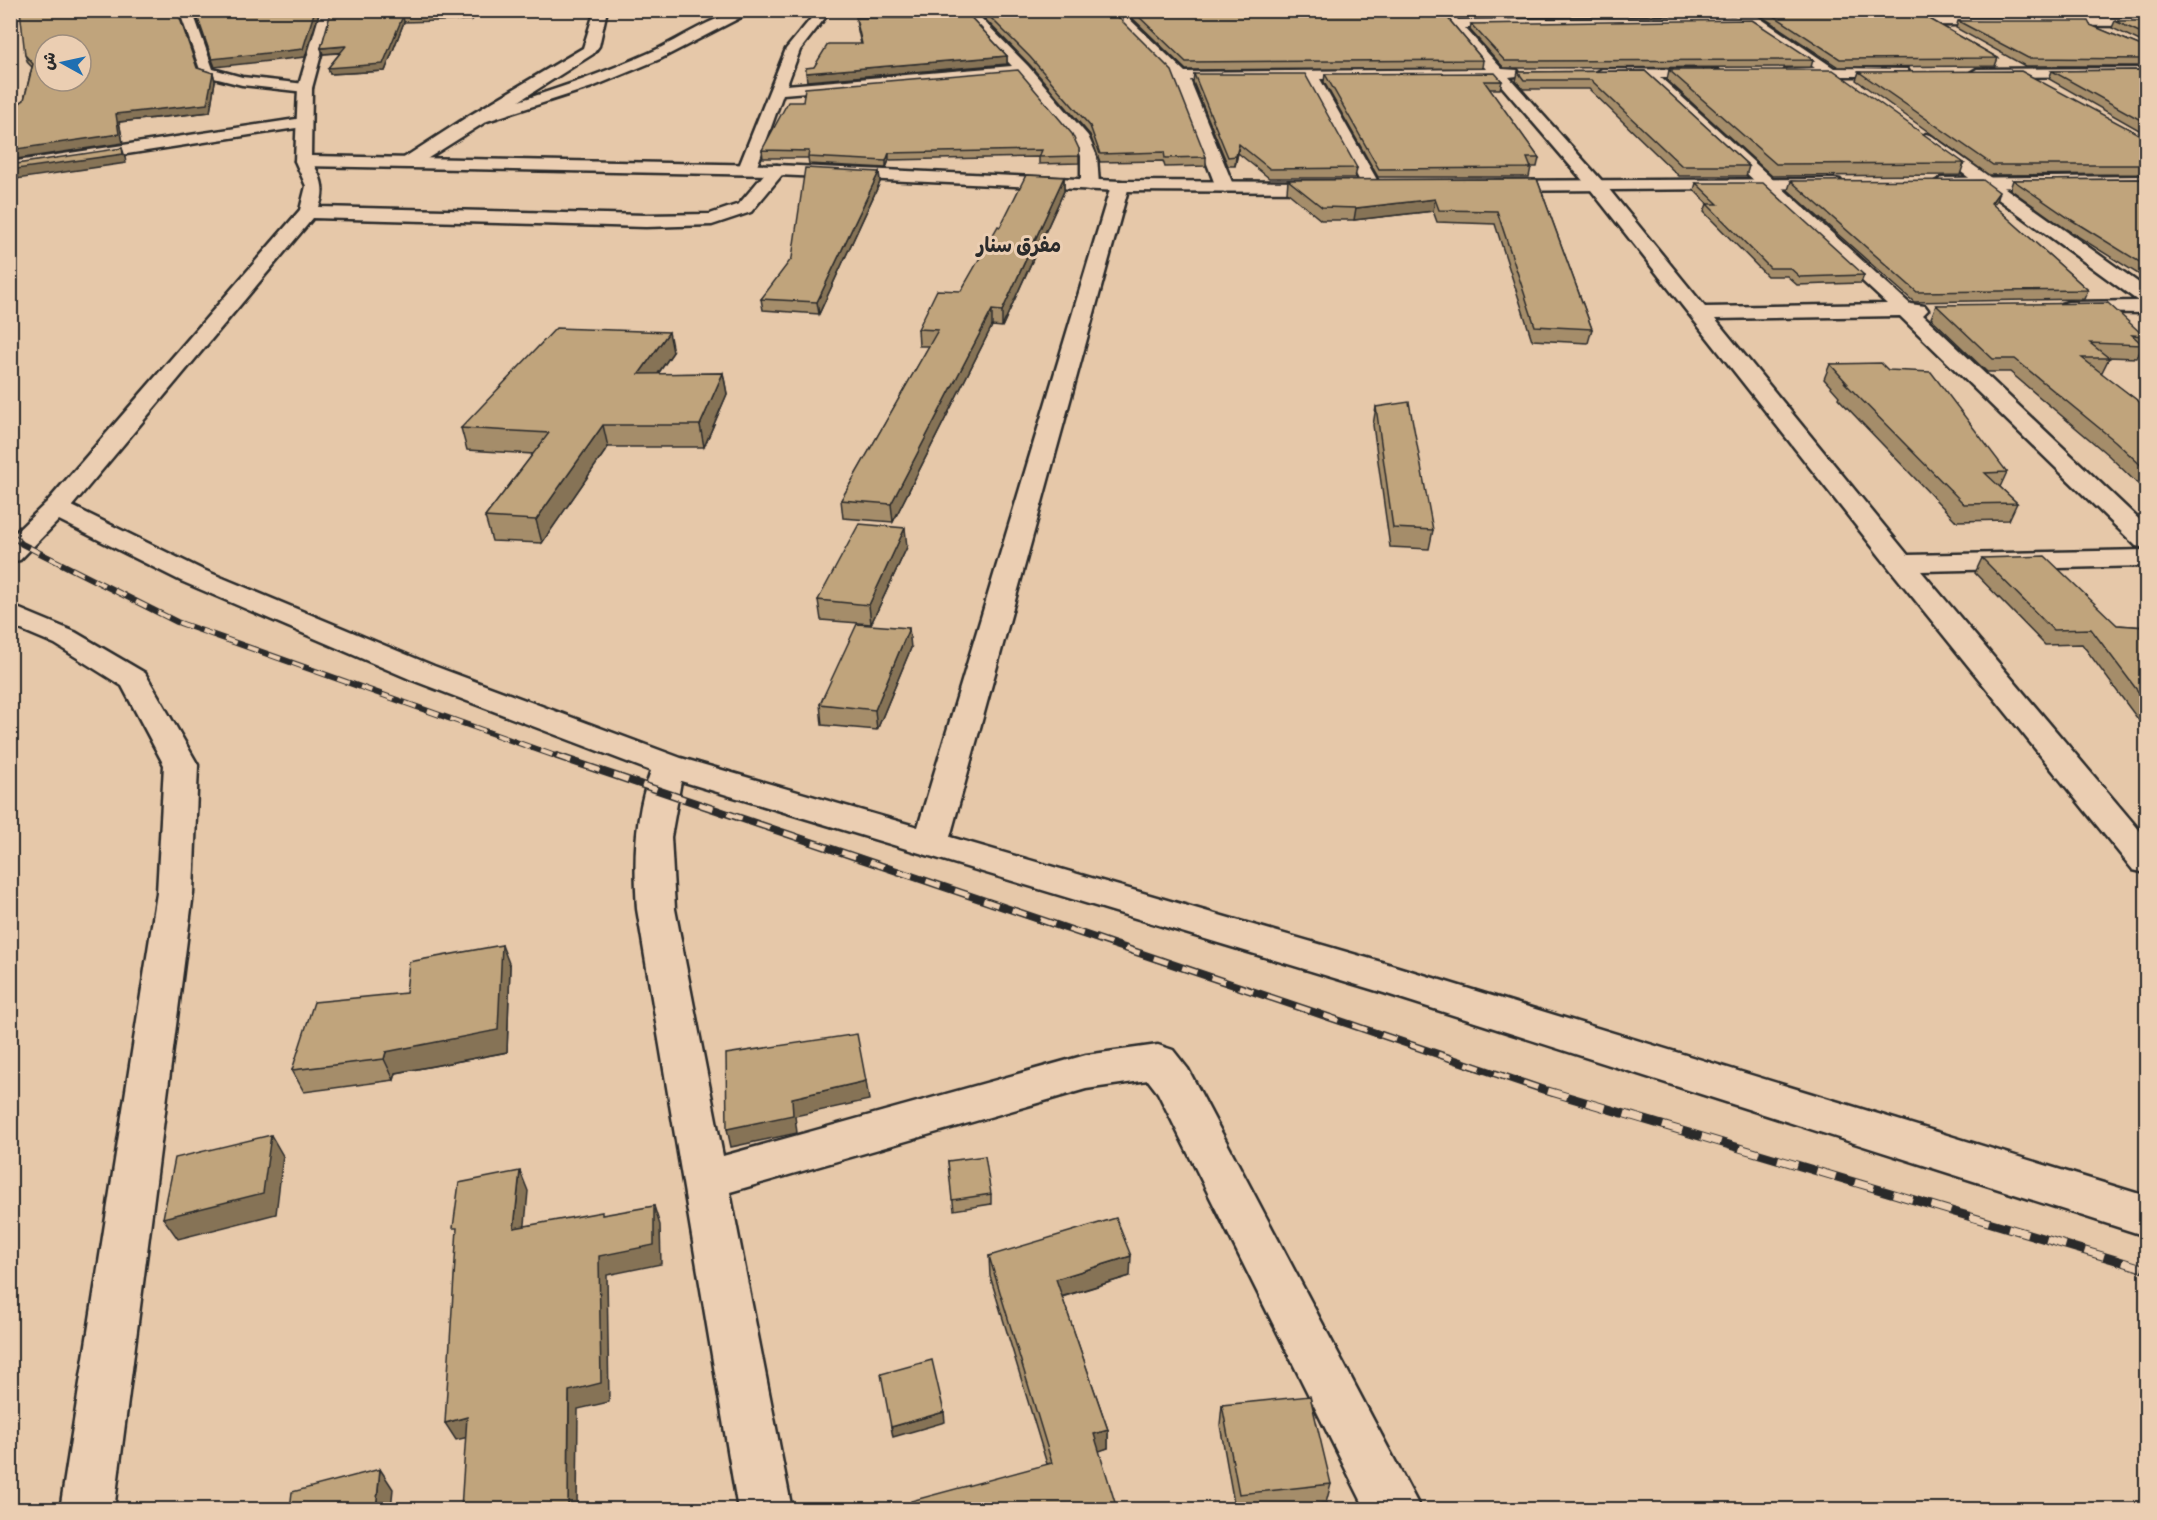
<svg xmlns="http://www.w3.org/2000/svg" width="2157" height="1520" font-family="Pangolin,'Playpen Sans Arabic',sans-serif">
	<rect width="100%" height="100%" fill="#e6c8a9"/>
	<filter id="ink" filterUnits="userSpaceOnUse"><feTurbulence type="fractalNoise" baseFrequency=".0167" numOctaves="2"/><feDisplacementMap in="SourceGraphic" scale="12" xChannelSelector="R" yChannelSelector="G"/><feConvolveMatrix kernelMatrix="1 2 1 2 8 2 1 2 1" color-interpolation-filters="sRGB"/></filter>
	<g filter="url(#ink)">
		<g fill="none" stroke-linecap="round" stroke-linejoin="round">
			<defs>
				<g id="street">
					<path d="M179,10H192L213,69L242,77L305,84L312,88L305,92L242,85L202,75Z"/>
					<path d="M595,10H607L599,46L593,54L519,101C563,87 606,72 649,53C682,39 719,10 755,10L660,59L592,87L487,121L414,167H402L400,163L402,159L467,117L583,48Z"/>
					<path d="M818,10H831L800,50L787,85L1012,66L959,10H973L1028,66L1088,136L1097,156L1099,185L1090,190L1084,189L1081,185V156L1074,140L1019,74L783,94L756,169L747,174L741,173L738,169L786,49Z"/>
					<path d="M1106,10H1120L1185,72L1486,69L1436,10H1449L1458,20L1740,16L1733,10H1748L1834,68L1907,69L1909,72L1902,76H1841L1835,79L1827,76L1786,75L1784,72L1786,69L1815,68L1751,24L1465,28L1502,69L1517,70L1519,73L1517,76L1509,77L1603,182L1705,307L1887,304L1643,77H1602L1595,73L1602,69L1718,70L1720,73L1718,76L1713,77H1660L1910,304L1925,306L1928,310L1923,315L2146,526V548L2136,546L1900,316L1715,319L1908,555L2146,550V566L1921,571L2146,838V873L2133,870L1890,569L1591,190L1494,77L1320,79L1381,187L1372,192L1363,187L1306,79L1190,80L1234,187L1225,192L1216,187L1174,78Z"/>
					<path d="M1930,18H2146V26L1925,25V19Z"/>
					<path d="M2146,68V76L1977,77L1970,73L1977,69Z"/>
					<path d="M303,118L311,123L309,126L10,172V162Z"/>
					<path d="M1926,134L1932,136L2146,288V313L2061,312L2058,308L2061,304L2068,302L2138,301L1920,142L1918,139Z"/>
					<path d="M303,156L309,157C320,174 327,188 319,207L646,215L710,214L739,204L771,166L777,165L786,170L751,212L712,225L646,227L313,218L72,506L201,569L434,666L681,758L918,827L1111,186L1120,181L1126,182L1129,186L950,837L1388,964L2146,1196V1236L1384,993L681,781L671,837L675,909L723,1156L1086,1055L1158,1045L1173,1050L1188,1069L1421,1510H1366L1158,1093L1148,1080L1086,1089L730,1192L792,1510H738L637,909C634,862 634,816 651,771L412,680L181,581L59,520L20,560L10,562V538L47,502L300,210L306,186L295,161Z"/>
					<path d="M10,605L75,632L145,673L198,765L193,893L114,1510H60L157,893L164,765L122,686L55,644L10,625Z"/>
				</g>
				<g id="secondary">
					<path d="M321,10H333L312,88L311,156L777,165L1120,181L1333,182L1342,187L1333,192L1120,191L777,175L303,166L295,161L298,88Z"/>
					<path d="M2146,176V186L1942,188L1933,183L1942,178Z"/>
					<path d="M1834,179L1840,180L1843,184L1840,188L1495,191L1486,186L1495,181Z"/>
				</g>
			</defs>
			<!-- street casing -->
			<use href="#street" stroke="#2b2b2b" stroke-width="5"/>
			<!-- secondary casing -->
			<use href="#secondary" stroke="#2b2b2b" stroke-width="5"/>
			<!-- street -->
			<use href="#street" fill="#ebceb2" fill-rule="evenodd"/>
			<!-- secondary -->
			<use href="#secondary" fill="#ebceb2" fill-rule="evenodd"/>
			<defs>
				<path id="rail-far2" d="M10,533L22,544L177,622L561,758"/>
				<path id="rail-far1" d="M557,756L1553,1093"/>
				<path id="rail" d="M1548,1091L2146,1269"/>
			</defs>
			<!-- rail-far2 casing -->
			<use href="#rail-far2" stroke="#2b2b2b" stroke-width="6"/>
			<!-- rail-far1 casing -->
			<use href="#rail-far1" stroke="#2b2b2b" stroke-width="8"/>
			<!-- rail casing -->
			<use href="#rail" stroke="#2b2b2b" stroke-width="9"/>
			<!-- rail-far2 -->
			<use href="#rail-far2" stroke="#ebceb2" stroke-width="4" stroke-dasharray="12" stroke-linecap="butt"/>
			<!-- rail-far1 -->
			<use href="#rail-far1" stroke="#ebceb2" stroke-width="5" stroke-dasharray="15" stroke-linecap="butt"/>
			<!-- rail -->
			<use href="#rail" stroke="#ebceb2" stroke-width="7" stroke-dasharray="20" stroke-linecap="butt"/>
		</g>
		<!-- wall -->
		<g fill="#a58d6b" stroke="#2b2b2b" stroke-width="1.5">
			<path d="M333,10H480L472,20L404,22L385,71L330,74L328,68L340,53L323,54L321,48Z"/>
			<path d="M910,10H964L1007,56V64L807,81L814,67L861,44L857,26L856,18H913Z"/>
			<path d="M976,10H1111L1206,157V166L1165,167L1163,161L1100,162L1090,135L1030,65Z"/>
			<path d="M1124,10H1441L1483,60L1482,68L1186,70Z"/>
			<path d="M1452,10H1735L1734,14L1459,18Z"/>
			<path d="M1752,10H1914L1998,58L1995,66L1838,67Z"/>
			<path d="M1924,10H2146V16H1934Z"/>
			<path d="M1958,21L2090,25L2146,48V66H2025L1956,28Z"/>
			<path d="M2115,21H2146V44L2112,28Z"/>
			<path d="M1471,24L1813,60L1811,67L1504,68L1470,30Z"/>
			<path d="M25,55L197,68L213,73L215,81L210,112L119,122L123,143L10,160V110L24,100L32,67L28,63Z"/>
			<path d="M1669,70L1964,163L1960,175L1772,176L1667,80Z"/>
			<path d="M2146,70V134L2049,79L2052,71Z"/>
			<path d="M1645,71L1749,166L1746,176H1679L1589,89H1523L1516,81L1518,72Z"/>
			<path d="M1859,72L2146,138V174L1989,175L1856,80Z"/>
			<path d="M1194,74L1357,168L1355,178H1269L1238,153L1235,166H1228L1193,82Z"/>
			<path d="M1325,74L1502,81L1500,89H1489L1539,158L1537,167H1531L1529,177H1378L1324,82Z"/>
			<path d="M1079,149V163L1039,164V157L889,160L886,168L809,164L808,158H763L762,150Z"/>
			<path d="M879,172L880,182L819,314L763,310L761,299Z"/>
			<path d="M1064,177V191L1002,327L992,326L893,522L843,518L841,500L929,346H919L918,329L961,291L1000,227Z"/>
			<path d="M1537,179L1592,329L1588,343L1532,340L1495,224L1437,222L1433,211L1354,220H1321L1287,192L1288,180Z"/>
			<path d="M2146,179V279L2066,229L2010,189L2013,180Z"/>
			<path d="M1791,181L1996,201L1993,205L2088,290L2084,299L1914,302L1788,190Z"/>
			<path d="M1696,183L1864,275L1861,283L1797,285L1787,276H1767L1704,212L1707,204H1708L1694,190Z"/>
			<path d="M1936,305L2144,336L2141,343L2143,345L2137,358L2107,357L2109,358L2102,372H2099L2146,407V492L2108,455L2010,372H1987L1931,318Z"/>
			<path d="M673,352L658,374L723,373L727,394L704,447H608L542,543L492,541L485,517L533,454L467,450L461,428Z"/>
			<path d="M1830,364L1888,370L2007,472L2000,487L2017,503L2009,520L1956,521L1838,398L1839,396L1824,379Z"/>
			<path d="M1376,407L1433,530L1429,549L1390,547L1373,425Z"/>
			<path d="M907,547L871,624L821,620L818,600Z"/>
			<path d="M1982,558L2117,625L2146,627V730L2082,644L2045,645L1975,573Z"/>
			<path d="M911,648L877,730L822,725L820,704Z"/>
			<path d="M510,966L507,1052L396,1073L394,1080L304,1092L292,1070L406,993Z"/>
			<path d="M948,1161L991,1194V1204L954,1210Z"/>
			<path d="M989,1256L1130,1276L1062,1297L1108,1430V1448L1047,1464L990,1276Z"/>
			<path d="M1222,1405L1331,1484L1326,1503L1264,1509H1235L1220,1425Z"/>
		</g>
		<!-- shaded-wall -->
		<g fill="#867357" stroke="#2b2b2b" stroke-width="1.5">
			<path d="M315,10H320L305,57L215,67L212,59Z"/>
			<path d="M474,10H480L472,20L471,14Z"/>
			<path d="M403,16L404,22L385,71L330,74L328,68Z"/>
			<path d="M346,46L347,52L323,54L321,48Z"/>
			<path d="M1007,56V64L807,81L806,73Z"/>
			<path d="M213,73L215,81L210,112L119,122L123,143L10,160V150L116,114Z"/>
			<path d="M1239,144L1238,153L1235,166L1236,156Z"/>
			<path d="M122,148L125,157L126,163L10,180V170Z"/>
			<path d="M889,153V160L886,168V161Z"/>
			<path d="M879,172L880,182L819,314L817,302Z"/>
			<path d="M1064,177V191L1002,327V311Z"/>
			<path d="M1999,192L1996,201L1987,212L1991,203Z"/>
			<path d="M1435,199L1433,211L1354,220L1356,208Z"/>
			<path d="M992,310V326L893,522L891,504Z"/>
			<path d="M669,332L673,352L643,395L639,374Z"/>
			<path d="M723,373L727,394L704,447L700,425Z"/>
			<path d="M603,425L608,447L542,543L536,520Z"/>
			<path d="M905,528L907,547L871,624L869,605Z"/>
			<path d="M909,628L911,648L877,730L875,710Z"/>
			<path d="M502,945L510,966L507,1052L396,1073L394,1080L384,1059L386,1052Z"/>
			<path d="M866,1081L869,1100L795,1116L797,1133L731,1147L727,1129L792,1098Z"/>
			<path d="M271,1135L283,1156L276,1214L178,1239L163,1218Z"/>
			<path d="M520,1171L528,1191L523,1246L514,1228Z"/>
			<path d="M654,1206L660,1225L661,1264L607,1275L609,1402L578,1409L577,1509H568L569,1391L599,1256Z"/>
			<path d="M1131,1256L1130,1276L1057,1298L1056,1279Z"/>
			<path d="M944,1412L945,1422L893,1437L891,1427Z"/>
			<path d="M467,1417L477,1435L456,1440L445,1423Z"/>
			<path d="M1108,1430V1448L1094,1453V1434Z"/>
			<path d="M380,1469L393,1489L391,1509H376Z"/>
		</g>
		<!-- building -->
		<g fill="#c0a47c" stroke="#2b2b2b" stroke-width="1.5" fill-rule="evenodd">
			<path d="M20,10H177L197,68L213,73L207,104L116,114L119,134L10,150V110L24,100L33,64L25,55ZM45,45H81V81H45Z"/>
			<path d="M195,10H315L303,49L212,59Z"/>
			<path d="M333,10H474L471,14L403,16L383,64L328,68L346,46L321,48L331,12Z"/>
			<path d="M913,10H964L1007,56L806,73V68L814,67L828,44H862L856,18H916Z"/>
			<path d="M983,10H1111L1172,71L1206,157L1165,158L1164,152L1100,154L1090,126L1030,57Z"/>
			<path d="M1132,10H1441L1483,60L1186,62Z"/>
			<path d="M1765,10H1914L1998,58L1840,59Z"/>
			<path d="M1752,20L1813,60L1505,61L1471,24Z"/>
			<path d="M1958,21H2088L2090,25L2146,48V59L2028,58Z"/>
			<path d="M2115,21H2146V35Z"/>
			<path d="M1018,70L1072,134L1079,149V156L1039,157L1042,150L889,153L886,161L808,157L809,151L762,150L788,102H803L805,88Z"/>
			<path d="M1669,70H1833L1964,163L1776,164Z"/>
			<path d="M2146,70V123L2052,71Z"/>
			<path d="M1645,71L1749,166H1682L1591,80H1524L1518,72Z"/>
			<path d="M2021,71L2146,138V165H1993L1859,72Z"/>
			<path d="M1495,73L1502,81H1484L1539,158H1527L1531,168L1379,169L1325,74Z"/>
			<path d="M1194,74H1305L1357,168L1270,169L1239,144L1236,156L1228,157Z"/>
			<path d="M122,148L123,154L10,170V165Z"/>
			<path d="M805,168L879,172L817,302L761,299L792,258Z"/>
			<path d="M1026,175L1064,177L1002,311L992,310L891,504L841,500L938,330L918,329L937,290L961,291L998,226L1000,227Z"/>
			<path d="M1537,179L1592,329L1535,326L1497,211L1439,210L1435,199L1356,208L1322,207L1288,180Z"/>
			<path d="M2146,179V266L2070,219L2013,180Z"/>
			<path d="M1983,180L1999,192L1991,203L2088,290L1917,292L1791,181Z"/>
			<path d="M1696,183H1763L1864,275L1800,277L1790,268H1770L1707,204H1718Z"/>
			<path d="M2108,303L2144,336L2132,335L2143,345L2090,343L2109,358H2082L2146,407V470L2115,441L2015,359H1993L1936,305Z"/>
			<path d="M556,328L669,332L639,374L723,373L700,425H603L536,520L485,517L549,433L461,428Z"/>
			<path d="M1881,363L1888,370L1931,372L2007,472L1985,473L2017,503L1964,504L1844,382L1847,383L1830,364Z"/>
			<path d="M1409,402L1433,530L1393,528L1376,407Z"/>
			<path d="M859,524L905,528L869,605L818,600Z"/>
			<path d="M2045,556L2117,625L2146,627V702L2091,629L2053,630L1982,558Z"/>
			<path d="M857,624L909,628L875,710L820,704Z"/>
			<path d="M502,945L498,1030L386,1052L384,1059L292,1070L314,1002L406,993L409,962Z"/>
			<path d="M857,1034L866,1081L792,1098L793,1115L727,1129L726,1054Z"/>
			<path d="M271,1135L263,1193L163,1218L175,1158Z"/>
			<path d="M985,1156L991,1194L952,1200L948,1161Z"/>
			<path d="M520,1171L514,1228L602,1212V1215L654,1206V1245L599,1256L601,1383L569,1391L568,1509H461L467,1417L445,1423L457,1228H453L459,1183Z"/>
			<path d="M1116,1218L1131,1256L1056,1279L1108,1430L1094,1434L1117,1509H912L911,1501L1052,1463L989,1256Z"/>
			<path d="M932,1360L944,1412L891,1427L881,1374Z"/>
			<path d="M1310,1396L1331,1484L1239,1494L1222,1405Z"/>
			<path d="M380,1469L376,1509H290L292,1492Z"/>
		</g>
	</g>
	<g text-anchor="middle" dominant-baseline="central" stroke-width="6" stroke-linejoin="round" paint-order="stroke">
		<!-- far-district labels -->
		<g font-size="20" font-weight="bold" fill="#2b2b2b" stroke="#ebceb2">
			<text x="1019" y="245">مفرق سنار</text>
		</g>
	</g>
	<!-- margin -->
	<rect width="2157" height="1520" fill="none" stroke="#ebceb2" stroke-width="36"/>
	<rect x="18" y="18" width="2121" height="1484" fill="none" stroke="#2b2b2b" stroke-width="2" filter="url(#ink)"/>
	<!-- north arrow -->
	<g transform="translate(63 63) rotate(278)"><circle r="28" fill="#ebceb2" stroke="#9e8d7c" stroke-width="1.5"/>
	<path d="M0-4.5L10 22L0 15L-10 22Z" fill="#1f6fb2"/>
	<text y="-9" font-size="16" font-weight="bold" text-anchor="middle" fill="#2b2b2b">ش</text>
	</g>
</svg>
